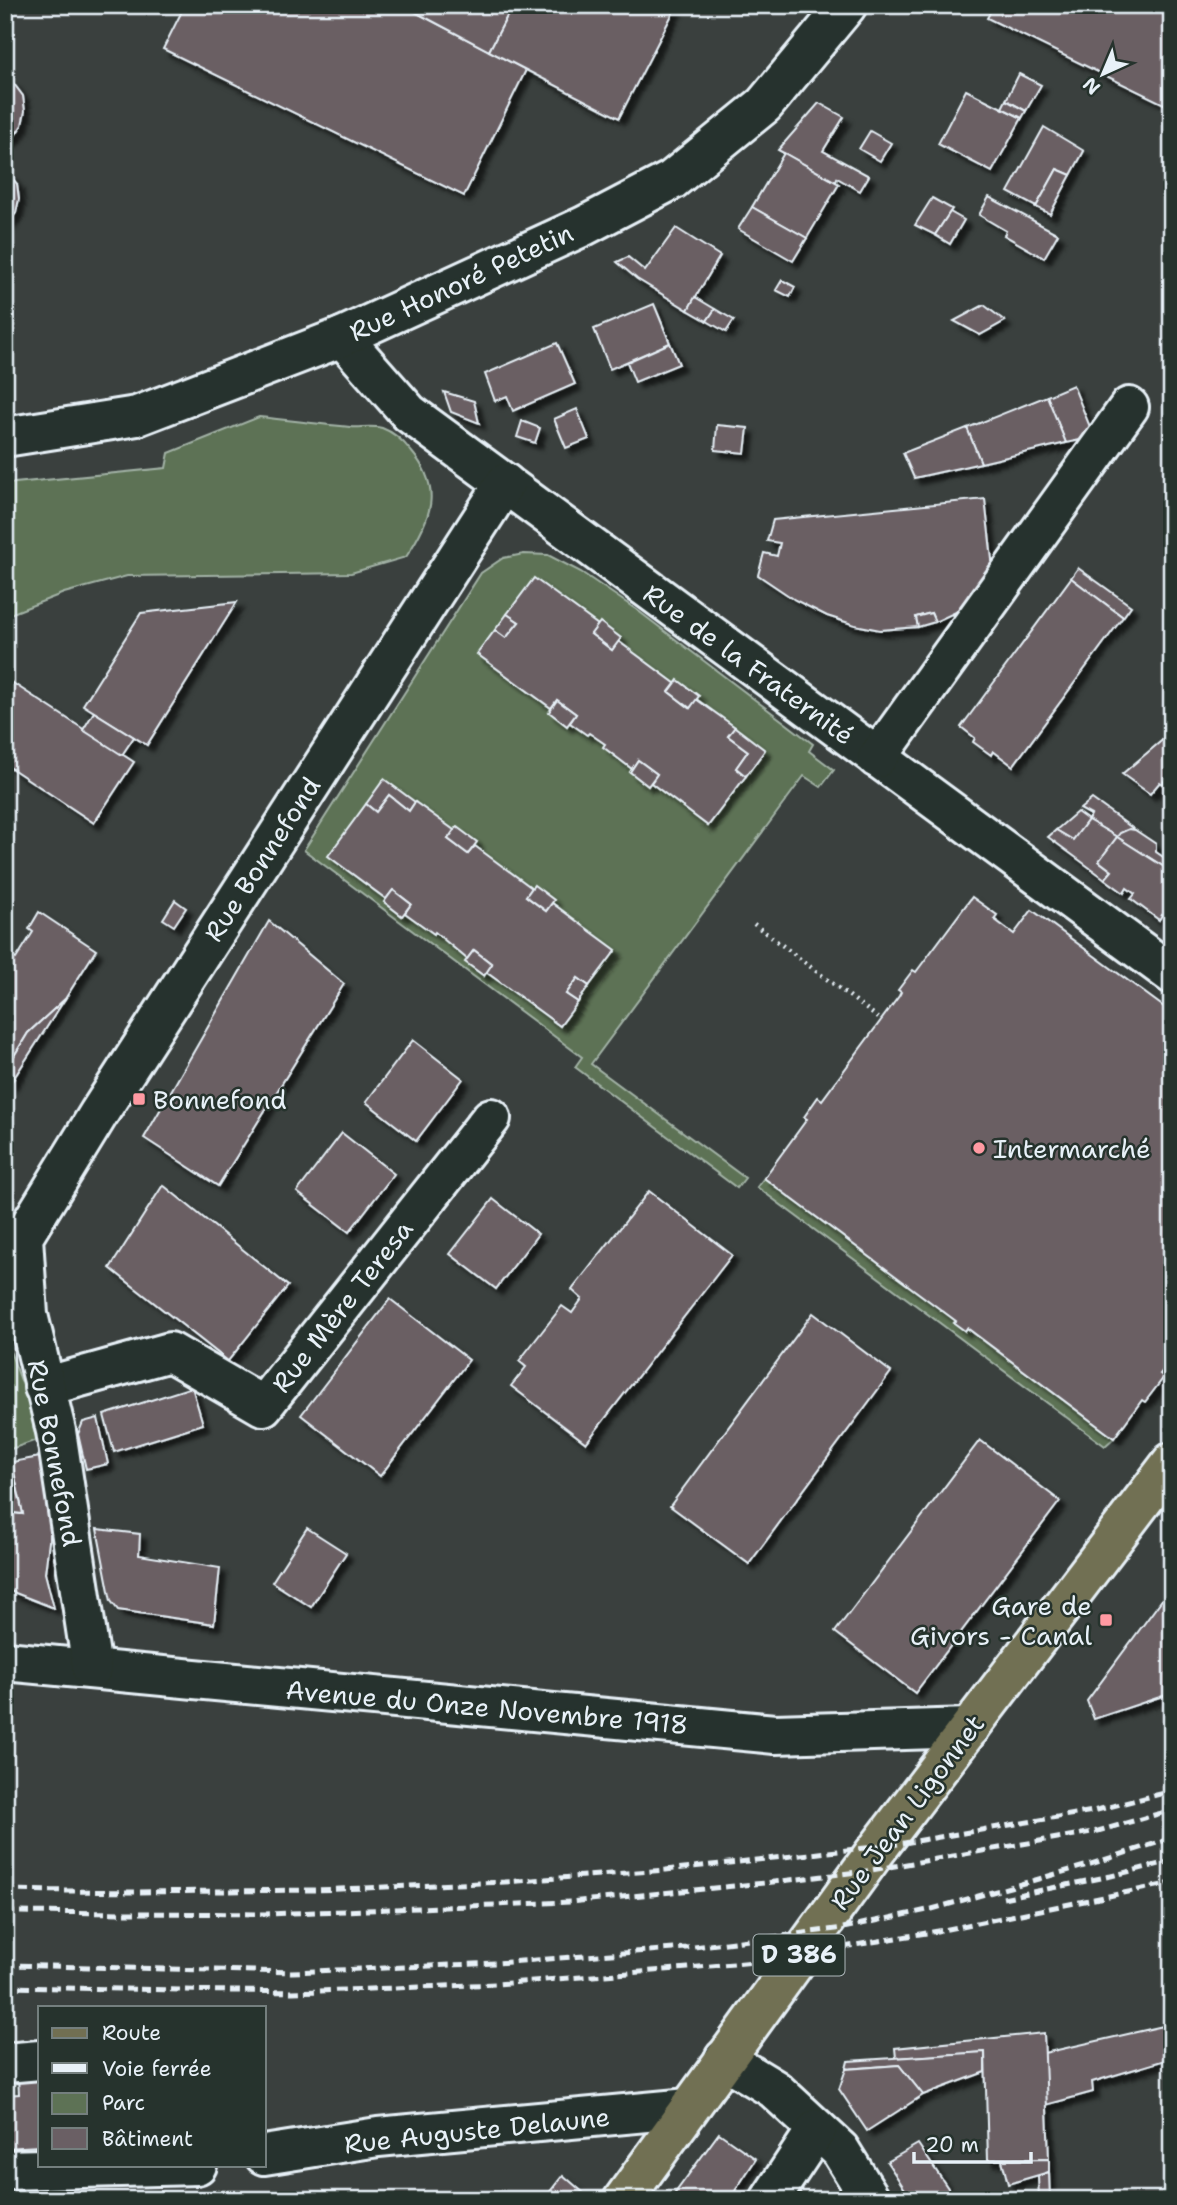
<svg xmlns="http://www.w3.org/2000/svg" width="1177" height="2205" font-family="'Shantell Sans',sans-serif">
	<defs>
		<filter id="shadow"><feDropShadow dx="6" dy="6" stdDeviation="2" flood-color="#0009"/></filter>
	</defs>
	<rect width="100%" height="100%" fill="#3a403e"/>
	<filter id="ink" filterUnits="userSpaceOnUse"><feTurbulence type="fractalNoise" baseFrequency=".0143" numOctaves="2"/><feDisplacementMap in="SourceGraphic" scale="14" xChannelSelector="R" yChannelSelector="G"/><feConvolveMatrix kernelMatrix="1 2 1 2 8 2 1 2 1" color-interpolation-filters="sRGB"/></filter>
	<g filter="url(#ink)">
		<!-- green -->
		<g fill="#5d7255" stroke="#a2b2a6" stroke-width="2">
			<path d="M259,417C289,420 319,424 350,427C360,428 372,425 382,428C393,432 404,442 411,451C444,489 431,519 406,557L351,573L127,576L64,593L5,616V484L166,468L169,453Z"/>
			<path d="M524,554L548,555L581,572L637,610L813,744L809,751L834,770L821,787L804,776L591,1064L745,1178L737,1188L575,1067L582,1057L304,850L481,573L503,558Z"/>
			<path d="M764,1178L1114,1438L1105,1446L757,1187Z"/>
			<path d="M5,1338L34,1415L33,1428L37,1440L5,1451Z"/>
		</g>
		<!-- building -->
		<g fill="#6a5f64" stroke="#e8f1f8" stroke-width="2" filter="url(#shadow)">
			<path d="M185,5H402L526,70L464,196L163,49Z"/>
			<path d="M402,5H513L489,51Z"/>
			<path d="M513,5H677L619,118L489,51Z"/>
			<path d="M994,5H1172V108L987,18Z"/>
			<path d="M1019,74L1041,85L1026,111L1006,100Z"/>
			<path d="M5,78L14,84L23,96L25,111L22,125L14,137L5,143Z"/>
			<path d="M966,90L1022,118L992,172L938,144Z"/>
			<path d="M1006,100L1026,111L1022,118L1002,108Z"/>
			<path d="M819,103L844,117L823,151L869,176L860,191L837,178L836,182L778,150Z"/>
			<path d="M1044,127L1084,151L1071,175L1057,169L1036,207L1008,192Z"/>
			<path d="M870,131L891,143L880,161L859,149Z"/>
			<path d="M784,153L839,184L807,238L752,207Z"/>
			<path d="M5,169L17,184L19,199L16,213L5,227Z"/>
			<path d="M1057,169L1071,175L1050,214L1036,207Z"/>
			<path d="M989,197L1058,234L1044,258L1004,235L1006,231L979,215Z"/>
			<path d="M932,198L952,209L935,235L915,225Z"/>
			<path d="M752,207L807,238L793,261L738,229Z"/>
			<path d="M950,212L964,220L950,244L935,235Z"/>
			<path d="M676,228L720,256L688,310L637,279L617,262L628,257L645,271Z"/>
			<path d="M782,280L795,287L790,297L776,290Z"/>
			<path d="M695,297L715,309L707,321L688,310Z"/>
			<path d="M654,304L670,343L610,369L594,329Z"/>
			<path d="M984,305L1005,321L980,335L954,321Z"/>
			<path d="M715,309L734,320L726,332L707,321Z"/>
			<path d="M557,343L575,384L513,411L507,396L495,401L485,374Z"/>
			<path d="M670,343L679,364L635,382L627,362Z"/>
			<path d="M1073,385L1094,437L1066,443L1047,396Z"/>
			<path d="M444,392L474,401L479,423L451,412Z"/>
			<path d="M1047,396L1066,443L981,463L967,428Z"/>
			<path d="M577,409L589,439L566,448L554,419Z"/>
			<path d="M522,421L540,428L535,443L517,437Z"/>
			<path d="M717,425L748,428L745,453L715,450Z"/>
			<path d="M967,428L981,463L914,478L903,453Z"/>
			<path d="M985,499L994,577L972,600L956,612L935,622L931,613L916,617L918,627L880,630L855,625L827,616L795,600L758,575L764,553L777,556L780,543L767,541L773,520Z"/>
			<path d="M1078,568L1131,606L1123,617L1071,578Z"/>
			<path d="M534,578L598,625L591,634L612,650L618,641L676,684L669,692L690,708L696,699L735,727L728,736L748,751L736,768L746,776L708,826L651,783L657,774L638,760L632,769L603,747L605,744L589,733L587,735L570,723L576,714L557,700L551,708L477,654L495,630L506,638L519,622L507,614Z"/>
			<path d="M1071,578L1123,617L1013,766L993,751L991,755L973,742L975,738L961,727Z"/>
			<path d="M237,602L147,745L83,705L141,613Z"/>
			<path d="M931,613L935,622L918,627L916,617Z"/>
			<path d="M507,614L519,622L506,638L495,630Z"/>
			<path d="M600,622L621,638L612,650L591,634Z"/>
			<path d="M5,678L134,762L94,823L5,764Z"/>
			<path d="M678,680L699,696L690,708L669,692Z"/>
			<path d="M557,700L576,714L567,726L549,712Z"/>
			<path d="M94,712L134,737L122,755L83,730Z"/>
			<path d="M735,727L765,750L746,776L736,768L748,751L728,736Z"/>
			<path d="M1172,732V772L1162,784L1160,782L1150,794L1122,774Z"/>
			<path d="M638,760L657,774L648,786L630,772Z"/>
			<path d="M384,779L415,802L409,811L389,795L376,812L366,804Z"/>
			<path d="M389,795L409,811L415,802L454,830L448,839L468,854L475,846L532,888L526,896L546,911L552,903L616,950L589,986L578,978L566,994L578,1002L560,1026L486,972L492,964L474,950L467,959L435,932L434,934L405,913L411,904L393,890L386,899L328,856L366,804L376,812Z"/>
			<path d="M1092,799L1135,830L1124,831L1117,837L1088,820L1091,815L1080,809Z"/>
			<path d="M1077,812L1088,820L1073,840L1056,830Z"/>
			<path d="M1088,820L1117,837L1099,861L1112,871L1105,879L1048,837L1056,830L1073,840Z"/>
			<path d="M457,827L477,842L468,854L448,839Z"/>
			<path d="M1129,829L1135,830L1156,844V852L1172,863V872L1117,837L1120,833Z"/>
			<path d="M1117,837L1172,872V930L1167,926L1170,920L1162,915L1159,920L1131,899L1135,894L1127,888L1124,893L1105,879L1112,871L1099,861Z"/>
			<path d="M534,885L554,900L546,911L526,896Z"/>
			<path d="M393,890L411,904L402,916L384,902Z"/>
			<path d="M972,897L997,915L994,919L1014,934L1032,910L1172,1013V1359L1160,1374L1164,1377L1145,1402L1142,1400L1114,1438L967,1328L965,1331L954,1323L956,1321L764,1178L807,1119L804,1117L818,1097L822,1100L899,996L901,992L898,990L913,970L916,972Z"/>
			<path d="M175,900L186,908L174,926L163,919Z"/>
			<path d="M39,912L96,950L65,999L28,1033L11,1061L14,1078L5,1091V965L11,956L16,959L33,932L29,929Z"/>
			<path d="M269,921L344,984L218,1186L144,1138Z"/>
			<path d="M474,950L492,964L484,976L465,962Z"/>
			<path d="M578,978L589,986L578,1002L566,994Z"/>
			<path d="M65,999L14,1078L11,1061L28,1033Z"/>
			<path d="M413,1040L463,1079L416,1141L366,1102Z"/>
			<path d="M342,1133L394,1174L349,1232L297,1192Z"/>
			<path d="M163,1185L288,1286L228,1361L110,1268Z"/>
			<path d="M649,1191L732,1255L586,1443L511,1386L526,1367L519,1361L562,1306L572,1313L582,1299L572,1290Z"/>
			<path d="M493,1199L538,1234L496,1289L450,1254Z"/>
			<path d="M390,1299L469,1360L380,1476L301,1415Z"/>
			<path d="M813,1313L891,1372L749,1564L670,1506Z"/>
			<path d="M192,1387L203,1424L114,1452L104,1415Z"/>
			<path d="M98,1418L108,1464L86,1469L78,1434L83,1422Z"/>
			<path d="M980,1440L1060,1501L915,1693L835,1632Z"/>
			<path d="M40,1457L52,1518L45,1573L54,1608L5,1589V1512L23,1514L12,1462Z"/>
			<path d="M13,1470L23,1514L5,1512V1471Z"/>
			<path d="M307,1528L346,1553L311,1607L272,1582Z"/>
			<path d="M97,1529L140,1534L139,1555L220,1568L214,1624L118,1610L111,1601L109,1591Z"/>
			<path d="M1172,1586V1693L1094,1719L1087,1701Z"/>
			<path d="M1172,2024V2058L1092,2082L1093,2092L1046,2105L1044,2053Z"/>
			<path d="M1044,2033L1049,2159L988,2160L985,2052L896,2058L895,2048Z"/>
			<path d="M985,2052V2072L923,2095L899,2065L846,2069L848,2061Z"/>
			<path d="M899,2065L923,2095L867,2131L839,2089L846,2069Z"/>
			<path d="M40,2076V2146L5,2148V2095L19,2094L18,2077Z"/>
			<path d="M719,2133L756,2159L729,2200H670Z"/>
			<path d="M918,2144L956,2200H912L887,2162Z"/>
			<path d="M1049,2159V2172L1008,2184L1002,2160Z"/>
			<path d="M1049,2172L1050,2200H1039L1038,2176Z"/>
			<path d="M563,2175L586,2195L583,2200H519L520,2193L548,2194Z"/>
			<path d="M1098,2193L1127,2200H1096Z"/>
		</g>
		<g fill="none" stroke-linecap="round" stroke-linejoin="round">
			<defs>
				<g id="minor">
					<path d="M342,337L409,413L1172,974"/>
					<path d="M5,437L137,416L342,337L584,226L672,180L764,105L847,5"/>
					<path d="M877,758L1129,407"/>
					<path d="M44,1387L170,1352L263,1406L491,1118"/>
					<path d="M5,1661L775,1734L970,1728"/>
					<path d="M92,1669L56,1431L28,1315L23,1237L99,1113L505,483"/>
					<path d="M724,2059L774,2089L840,2150L871,2200"/>
					<path d="M5,2063L40,2060"/>
					<path d="M264,2155L378,2137L689,2108"/>
					<path d="M5,2170L197,2165"/>
					<path d="M770,2200L817,2129"/>
				</g>
				<path id="major" d="M623,2200L875,1852L1172,1462"/>
			</defs>
			<!-- minor casing -->
			<use href="#minor" stroke="#e8f1f8" stroke-width="44"/>
			<!-- major casing -->
			<use href="#major" stroke="#e8f1f8" stroke-width="44"/>
			<!-- path -->
			<path stroke="#e8f1f8" stroke-width="4.5" stroke-dasharray="2 5" stroke-linecap="butt" d="M754,924L881,1020"/>
			<!-- minor -->
			<use href="#minor" stroke="#26332d" stroke-width="38"/>
			<!-- major -->
			<use href="#major" stroke="#716f52" stroke-width="38"/>
			<!-- rail -->
			<g stroke="#e8f1f8" stroke-width="5" stroke-dasharray="10 5" stroke-linecap="butt">
				<path d="M5,1890L132,1892L316,1890L505,1882L666,1870L892,1845L1093,1811L1172,1791"/>
				<path d="M1003,1898L1111,1876L1172,1861"/>
				<path d="M5,1912L266,1914L570,1902L765,1883L866,1871L1098,1831L1172,1810"/>
				<path d="M5,1965L292,1972L497,1963L686,1948L843,1928L932,1909L1088,1865L1172,1838"/>
				<path d="M5,1987L293,1992L497,1984L688,1968L755,1962L938,1931L1172,1883"/>
			</g>
		</g>
	</g>
	<!-- markers -->
	<g fill="#ff9aa2" stroke="#26332d" stroke-width="2.5">
		<rect x="132" y="1092" width="14" height="14" rx="3.5"/>
		<circle cx="979" cy="1148" r="7"/>
		<rect x="1099" y="1613" width="14" height="14" rx="3.5"/>
	</g>
	<g text-anchor="middle" dominant-baseline="central" stroke-width="5" stroke-linejoin="round" paint-order="stroke">
		<!-- shield labels -->
		<rect fill="#26332d" stroke="#aeb8bb" stroke-width="2" x="753.5" y="1934.5" width="91" height="41" rx="5"/>
		<g font-size="24" font-weight="bold" fill="#e8f1f8">
			<text x="799" y="1955">D 386</text>
		</g>
		<!-- street labels -->
		<g font-size="26" fill="#e8f1f8" stroke="#26332d">
			<text transform="translate(461 282) rotate(-25)">Rue Honoré Petetin</text>
			<text transform="translate(749 664) rotate(36)">Rue de la Fraternité</text>
			<text transform="translate(262 859) rotate(-57)">Rue Bonnefond</text>
			<text transform="translate(342 1306) rotate(-52)">Rue Mère Teresa</text>
			<text transform="translate(55 1453) rotate(79)">Rue Bonnefond</text>
			<text transform="translate(487 1707) rotate(5)">Avenue du Onze Novembre 1918</text>
			<text transform="translate(907 1812) rotate(-53)">Rue Jean Ligonnet</text>
			<text transform="translate(477 2130) rotate(-6)">Rue Auguste Delaune</text>
		</g>
		<!-- poi labels -->
		<g font-size="26" fill="#e8f1f8" stroke="#26332d" text-anchor="start">
			<text x="153" y="1099">Bonnefond</text>
			<text x="993" y="1148">Intermarché</text>
			<text x="1092" y="1605" text-anchor="end">Gare de<tspan x="1092" dy="30">Givors - Canal</tspan></text>
		</g>
	</g>
	<!-- margin -->
	<rect width="1177" height="2205" fill="none" stroke="#26332d" stroke-width="28"/>
	<rect x="14" y="14" width="1149" height="2177" fill="none" stroke="#e8f1f8" stroke-width="2.5" filter="url(#ink)"/>
	<!-- legend -->
	<rect x="38" y="2006" width="228" height="161" fill="#26332d" stroke="#747f7e" stroke-width="2"/>
	<rect x="52" y="2028" width="35" height="10" fill="#716f52" stroke="#747f7e" stroke-width="2"/>
	<text x="102" y="2040" font-size="21" fill="#e8f1f8">Route</text>
	<rect x="52" y="2063" width="35" height="10" fill="#e8f1f8" stroke="#747f7e" stroke-width="2"/>
	<text x="102" y="2076" font-size="21" fill="#e8f1f8">Voie ferrée</text>
	<rect x="52" y="2093" width="35" height="21" fill="#5d7255" stroke="#747f7e" stroke-width="2"/>
	<text x="102" y="2110" font-size="21" fill="#e8f1f8">Parc</text>
	<rect x="52" y="2128" width="35" height="21" fill="#6a5f64" stroke="#747f7e" stroke-width="2"/>
	<text x="102" y="2146" font-size="21" fill="#e8f1f8">Bâtiment</text>
	<!-- north arrow -->
	<g transform="translate(1103 74) rotate(224)" stroke="#26332d" stroke-width="5" paint-order="stroke">
	<path d="M0-5L12 26L0 18L-12 26Z" fill="#e8f1f8"/>
	<text y="-10" font-size="19" font-weight="bold" text-anchor="middle" fill="#e8f1f8">N</text>
	</g>
	<!-- scale -->
	<path d="M914 2152v10h117v-10" fill="none" stroke="#e8f1f8" stroke-width="3.5"/>
	<text x="925" y="2152" font-size="21" fill="#e8f1f8" stroke="#26332d" stroke-width="5" paint-order="stroke">20 m</text>
</svg>
